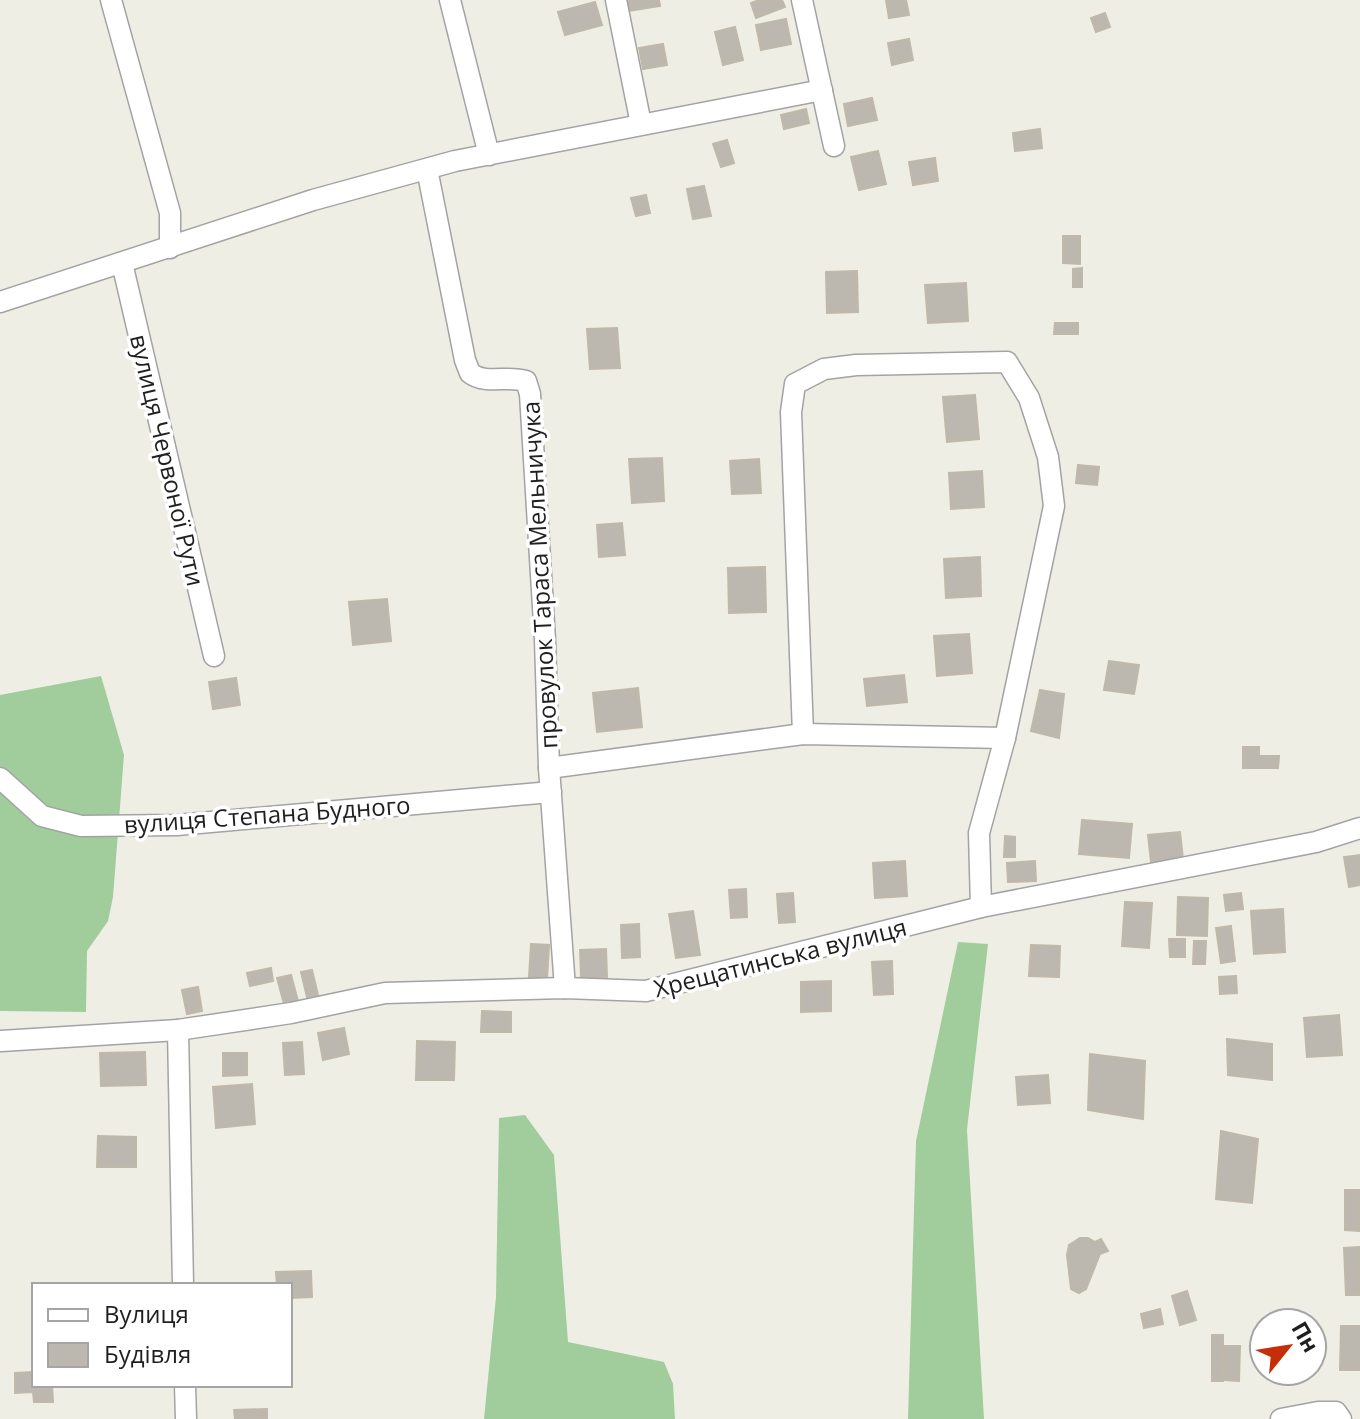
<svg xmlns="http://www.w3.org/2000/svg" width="1360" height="1419" font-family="'Open Sans',sans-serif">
	<rect width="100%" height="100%" fill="#efeee5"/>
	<!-- forest -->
	<g fill="#a0cd9b">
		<path d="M101,676L124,755L113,897L108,921L87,951L86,1012L0,1011V695Z"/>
		<path d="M958,942L988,944L967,1130L984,1419H908L916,1141Z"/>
		<path d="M525,1115L554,1155L568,1342L664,1362L673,1384L675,1419H484L496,1297L499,1118Z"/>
	</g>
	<!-- building -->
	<g fill="#bcb7af" stroke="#c0b8a8" stroke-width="2">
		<path d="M626,0H659L660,6L628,11Z"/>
		<path d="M759,0H782L785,7L756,18L751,3Z"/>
		<path d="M886,0H906L909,15L889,18Z"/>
		<path d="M595,2L602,25L565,35L558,12Z"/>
		<path d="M1105,13L1110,27L1096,32L1091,18Z"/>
		<path d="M786,19L791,44L761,50L756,25Z"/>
		<path d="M735,27L743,60L723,65L715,32Z"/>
		<path d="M909,39L913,60L892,65L888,43Z"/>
		<path d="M663,44L667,65L643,69L639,48Z"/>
		<path d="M872,98L877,120L848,126L844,104Z"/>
		<path d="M806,109L809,123L784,129L781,115Z"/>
		<path d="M1040,129L1042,148L1015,151L1013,133Z"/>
		<path d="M727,140L734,163L721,167L713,144Z"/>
		<path d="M878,151L886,184L859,190L851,157Z"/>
		<path d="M935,158L938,181L913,185L909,162Z"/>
		<path d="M704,186L711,216L693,219L687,189Z"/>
		<path d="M646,195L650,213L636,216L631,198Z"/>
		<path d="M1063,236H1080V264L1063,263Z"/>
		<path d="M1082,268V287H1073V269Z"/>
		<path d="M857,271L858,312L827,313L826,272Z"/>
		<path d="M966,283L968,321L928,323L925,285Z"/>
		<path d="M1055,323H1078V334H1054Z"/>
		<path d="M617,328L620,368L590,369L587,329Z"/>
		<path d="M975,395L979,439L947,442L943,397Z"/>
		<path d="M662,458L664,501L632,503L629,459Z"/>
		<path d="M759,459L761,493L732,494L730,461Z"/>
		<path d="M1078,465L1099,467L1097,485L1076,483Z"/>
		<path d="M982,471L984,507L951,509L949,473Z"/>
		<path d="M622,523L625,555L599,557L597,525Z"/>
		<path d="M980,557L981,596L946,598L944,559Z"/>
		<path d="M765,567L766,612L729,613L728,568Z"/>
		<path d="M387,599L391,641L353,645L349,602Z"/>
		<path d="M969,634L972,673L937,676L934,636Z"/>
		<path d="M1109,661L1139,665L1134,694L1104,690Z"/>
		<path d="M904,675L907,702L867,706L864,679Z"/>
		<path d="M236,678L240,705L213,709L209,682Z"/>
		<path d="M638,688L642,727L597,732L593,693Z"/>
		<path d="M1040,690L1064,694L1059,738L1031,731Z"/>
		<path d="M1243,747H1259V756H1279L1278,768H1243Z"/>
		<path d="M1082,820L1132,824L1129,858L1079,854Z"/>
		<path d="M1180,832L1183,859L1151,862L1148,835Z"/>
		<path d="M1005,836L1015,837V857H1004Z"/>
		<path d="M1360,855V885L1349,887L1344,857Z"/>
		<path d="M905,861L907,896L875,898L873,863Z"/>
		<path d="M1035,861L1036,881L1008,882L1007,863Z"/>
		<path d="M746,889L747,917L731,918L729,890Z"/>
		<path d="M793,893L795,922L779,923L777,894Z"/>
		<path d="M1241,893L1243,909L1226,911L1224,895Z"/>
		<path d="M1178,897L1208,898L1207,936L1177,935Z"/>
		<path d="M1125,902L1152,903L1149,948L1122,946Z"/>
		<path d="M1283,909L1285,952L1254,954L1251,911Z"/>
		<path d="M693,911L700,955L676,958L669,914Z"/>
		<path d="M639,924L640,957L622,958L621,925Z"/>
		<path d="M1231,926L1235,961L1221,963L1216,928Z"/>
		<path d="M1169,939H1185V957H1170Z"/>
		<path d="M1194,941H1206L1205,964H1193Z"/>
		<path d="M531,944L549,945L547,979L529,977Z"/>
		<path d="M1031,945L1060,946L1059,977L1029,976Z"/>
		<path d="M606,949L607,977L581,978L580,950Z"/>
		<path d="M892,961L893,994L874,995L872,962Z"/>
		<path d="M271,968L273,981L250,986L247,973Z"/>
		<path d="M312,970L318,995L307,997L301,972Z"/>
		<path d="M291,975L298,1001L284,1004L277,978Z"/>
		<path d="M1236,976L1237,993L1220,994L1219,977Z"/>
		<path d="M831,981V1011L801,1012V982Z"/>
		<path d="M198,987L202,1011L187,1014L182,990Z"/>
		<path d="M482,1011L511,1012V1032H481Z"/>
		<path d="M1339,1015L1342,1055L1307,1057L1304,1018Z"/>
		<path d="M344,1028L349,1054L323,1060L318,1033Z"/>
		<path d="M1227,1039L1272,1044V1080L1228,1075Z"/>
		<path d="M417,1041L455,1042L454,1080H416Z"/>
		<path d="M302,1042L304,1074L285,1075L283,1043Z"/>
		<path d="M145,1052L146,1085L101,1086L100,1053Z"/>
		<path d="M223,1053H247V1075L223,1076Z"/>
		<path d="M1090,1054L1145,1061L1143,1119L1088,1110Z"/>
		<path d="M1048,1075L1050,1103L1018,1105L1016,1077Z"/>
		<path d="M252,1084L255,1124L216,1128L213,1087Z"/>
		<path d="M1221,1131L1258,1139L1252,1203L1216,1199Z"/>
		<path d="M98,1136L136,1137V1167H97Z"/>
		<path d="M1345,1190H1360V1231L1345,1230Z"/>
		<path d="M1080,1238H1088L1095,1242L1101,1239L1108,1251L1100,1254L1086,1289L1079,1293L1071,1289L1067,1255L1069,1245Z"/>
		<path d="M1360,1247V1295H1346L1344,1248Z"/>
		<path d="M311,1271L312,1297L290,1298V1285H277L276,1272Z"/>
		<path d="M1187,1291L1196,1320L1180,1325L1172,1296Z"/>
		<path d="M1160,1309L1163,1324L1144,1328L1141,1314Z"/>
		<path d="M1341,1326H1360V1370H1340Z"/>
		<rect x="1212" y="1335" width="11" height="46"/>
		<path d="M1225,1346H1240L1239,1381L1224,1380Z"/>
		<path d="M34,1372V1385H52L53,1402H34L33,1392L15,1393V1373Z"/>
		<path d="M267,1409V1419H235L234,1410Z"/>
	</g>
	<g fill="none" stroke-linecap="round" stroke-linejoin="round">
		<defs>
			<g id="street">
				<path d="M111,0L170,213V248"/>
				<path d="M450,0L489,155"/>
				<path d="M616,0L641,124"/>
				<path d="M802,0L834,146"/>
				<path d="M427,169L465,360L470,373C486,385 507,375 526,381L530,394L545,640L549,768L565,988"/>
				<path d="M122,263L214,656"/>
				<path d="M0,302L313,200L455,161L822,90"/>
				<path d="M803,734L791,412L795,384L824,369L856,365L1007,362L1029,398L1048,457L1054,506L1005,738L979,833L981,907"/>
				<path d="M549,768L803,734L1005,738"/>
				<path d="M0,778L42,816L81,826L177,825L551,792"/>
				<path d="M178,1030L183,1285"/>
				<path d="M1,1041L178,1030L291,1013L385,993L565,988L646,991L981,907L1316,842L1360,828"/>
				<path d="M185,1385L186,1419"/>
				<path d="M1281,1419L1318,1412H1336L1341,1419"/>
			</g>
		</defs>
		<!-- street casing -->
		<use href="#street" stroke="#a3a3a3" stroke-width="23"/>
		<!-- street -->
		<use href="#street" stroke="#fff" stroke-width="20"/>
	</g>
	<g text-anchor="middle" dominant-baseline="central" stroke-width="7" stroke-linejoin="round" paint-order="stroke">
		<!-- street labels -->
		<g font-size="24" fill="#1f1f1f" stroke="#fff">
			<text transform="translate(168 460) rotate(77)">вулиця Червоної Рути</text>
			<text transform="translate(539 575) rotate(-93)">провулок Тараса Мельничука</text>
			<text transform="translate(267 814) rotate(-4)">вулиця Степана Будного</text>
			<text transform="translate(780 957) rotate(-14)">Хрещатинська вулиця</text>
		</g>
	</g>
	<!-- legend -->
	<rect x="32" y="1283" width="260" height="104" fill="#ffffff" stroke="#a5a5a5" stroke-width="2"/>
	<rect x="48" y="1309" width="40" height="12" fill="#ffffff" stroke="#a5a5a5" stroke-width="2"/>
	<text x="104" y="1323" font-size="24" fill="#1f1f1f">Вулиця</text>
	<rect x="48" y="1343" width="40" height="24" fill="#bcb7af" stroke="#a5a5a5" stroke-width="2"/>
	<text x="104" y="1363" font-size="24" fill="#1f1f1f">Будівля</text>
	<!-- north arrow -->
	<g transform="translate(1288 1347) rotate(60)"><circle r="38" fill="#ffffff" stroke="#a5a5a5" stroke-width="2"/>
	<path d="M0-6L14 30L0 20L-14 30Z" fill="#c62e08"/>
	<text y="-12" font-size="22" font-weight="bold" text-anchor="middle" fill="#1f1f1f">Пн</text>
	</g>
</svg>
